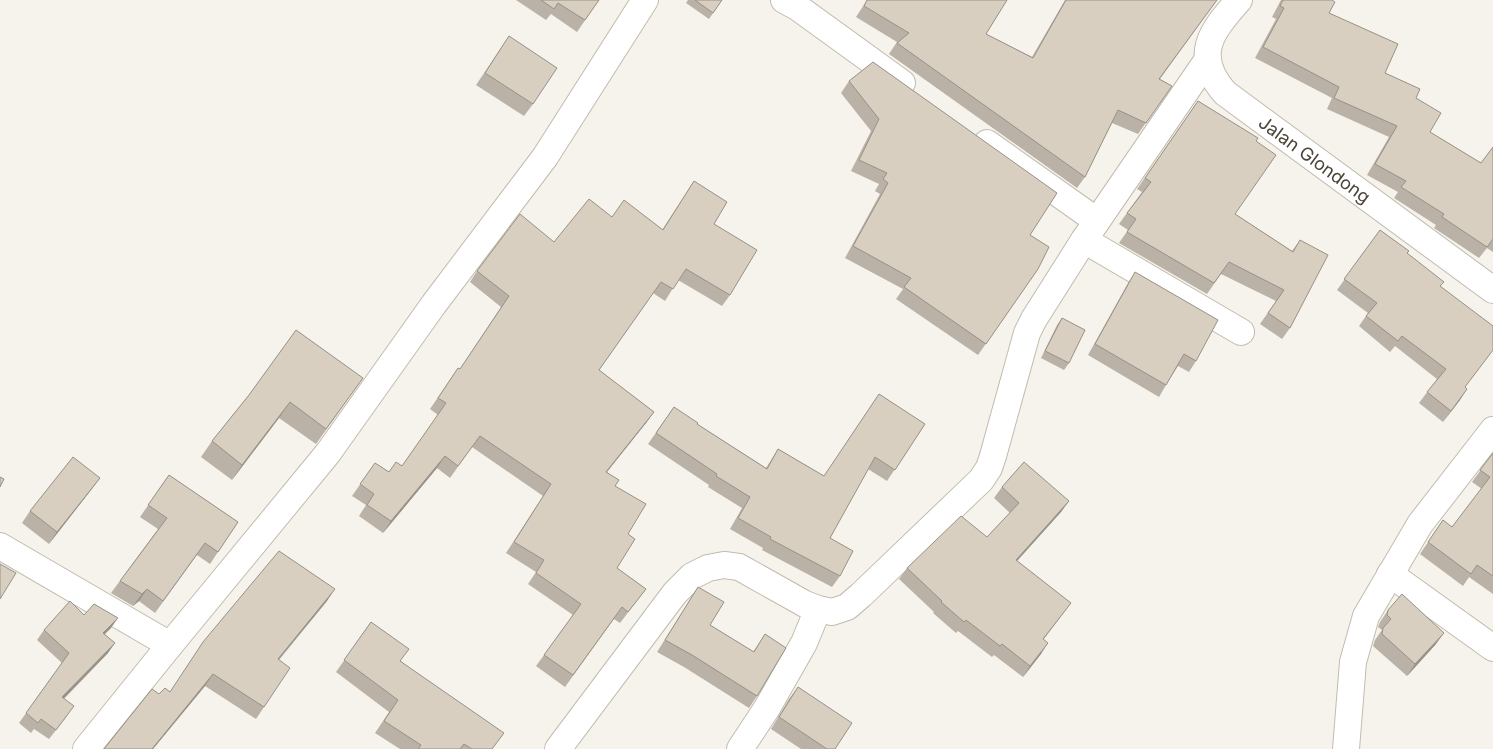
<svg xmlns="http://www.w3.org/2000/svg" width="1493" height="749" font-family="Inter,sans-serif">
	<rect width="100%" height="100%" fill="#f6f3ec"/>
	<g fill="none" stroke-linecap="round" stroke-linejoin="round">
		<defs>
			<g id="street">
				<path d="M784,0L797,7L902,83"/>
				<path id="s1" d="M1239,0C1211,32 1192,55 1225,93L1493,290"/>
				<path d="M987,143L1097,221"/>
				<path d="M1084,240L1241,332"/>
				<path d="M0,546L170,645"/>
				<path d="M1390,574L1493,648"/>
				<path d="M86,749L170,645L328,453L434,304L545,157L645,0"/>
				<path d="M558,749L675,593L692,576L708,568L724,565L739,567L805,604L818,609L832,612L847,607L861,595L981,480L989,468L993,456L1027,333L1034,319L1084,240L1206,62"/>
				<path d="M740,749L767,708L804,643L818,609"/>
				<path d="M1346,749L1353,662L1366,616L1420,524L1493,430"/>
			</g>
		</defs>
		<!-- street casing -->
		<use href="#street" stroke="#c2bbae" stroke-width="28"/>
		<!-- street -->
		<use href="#street" stroke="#fff" stroke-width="26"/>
	</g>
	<!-- wall -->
	<g fill="#bab2a6">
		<path d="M516,0H599L577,32L551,14L546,20Z"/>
		<path d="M688,0H722L709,19L686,3Z"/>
		<path d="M867,0H1007L986,34L1032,57L1065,0H1217L1160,79L1172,86L1138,134L1112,123L1085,177L1077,188L889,54L897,42L856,17Z"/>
		<path d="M1281,0H1332L1329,13L1385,73L1416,98L1430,132L1481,163L1493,147V252L1487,248L1479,258L1434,228L1436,225L1394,198L1398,192L1367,175L1389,137L1327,109L1332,98L1255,58L1276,19L1272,17Z"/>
		<path d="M509,36L533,104L524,116L476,85Z"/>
		<path d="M849,81L1030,235L1038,269L978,355L896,299L903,289L845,258L880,194L875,191L879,184L851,171L871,131L841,93Z"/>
		<path d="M1198,101L1256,141L1235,214L1292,251L1300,240L1290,328L1282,339L1260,324L1276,301L1221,274L1207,294L1119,243L1128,230L1119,224L1142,192L1137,189Z"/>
		<path d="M694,181L714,224L730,295L722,306L678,280L665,301L653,293L599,370L654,412L646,423L607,472L615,486L628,534L617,568L646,589L620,623L614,619L565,687L536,666L573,615L528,584L536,572L506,553L543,496L472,447L450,478L437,468L383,533L359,516L366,505L352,496L375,463L389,472L402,466L438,415L430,409L458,368L460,369L501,307L470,282L477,271L554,242L612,217L662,230Z"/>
		<path d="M1380,230L1407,253L1441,286L1465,388L1460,400L1443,422L1419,403L1437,379L1395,346L1390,352L1359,326L1368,313L1337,290Z"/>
		<path d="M1135,272L1196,361L1189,372L1178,366L1166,385L1159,397L1088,355L1128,283Z"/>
		<path d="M1062,318L1069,363L1064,370L1041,358L1057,325Z"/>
		<path d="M363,378L316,444L279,418L232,480L201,457L212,441L249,395Z"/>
		<path d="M674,407L697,424L766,468L778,449L824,476L925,424L887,481L868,469L830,538L840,576L832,587L762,550L763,548L730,529L742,508L708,487L709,485L648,444Z"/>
		<path d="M1493,453V594L1469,577L1463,586L1420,554L1443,520L1452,527L1482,489L1472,482Z"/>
		<path d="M169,475L238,522L210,564L197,555L155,613L139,601L133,606L111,593L158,529L140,517Z"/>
		<path d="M100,478L91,490L49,544L22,523L30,511Z"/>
		<path d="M1002,487L1069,501L1061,512L1017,561L1071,603L1044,639L1041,654L1023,677L994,655L992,657L958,631L956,633L933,613L934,612L899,579L907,568L987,537L1010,513L994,498Z"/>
		<path d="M698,587L710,625L753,652L765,634L757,696L749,708L684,667L657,652Z"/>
		<path d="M327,601L279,660L264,707L256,719L205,686L153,749H104L159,694L170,692Z"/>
		<path d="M1388,610L1436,644L1407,676L1373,646L1375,640L1382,630L1378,627L1380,622Z"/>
		<path d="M84,615L111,628L105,634L108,653L64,699L67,716L49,739L34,729L31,733L19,723L62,663L37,640L44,630Z"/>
		<path d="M371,622L401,661L492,749H400L375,733L389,712L336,672Z"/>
		<path d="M798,687L835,749H801L771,729L789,699Z"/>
	</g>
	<!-- shaded-wall -->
	<g fill="#979187">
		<path d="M1467,389L1460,400L1443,422Z"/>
		<path d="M290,402L279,418L232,480L242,465Z"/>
		<path d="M654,412L646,423L598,483L606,472Z"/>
		<path d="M445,456L437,468L383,533L391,521Z"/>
		<path d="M100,478L91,490L49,544L57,532Z"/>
		<path d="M1069,501L1061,512L1008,571L1016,560Z"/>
		<path d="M147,589L139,601L133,606L142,594Z"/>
		<path d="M335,589L327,601L269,671L278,659Z"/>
		<path d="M118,618L111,628L96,642L103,633Z"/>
		<path d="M1444,633L1436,644L1407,676L1415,664Z"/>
		<path d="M115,643L108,653L55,707L62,697Z"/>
		<path d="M1048,643L1041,654L1023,677L1030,666Z"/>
		<path d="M213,674L205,686L153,749H152Z"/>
	</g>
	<!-- building -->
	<g fill="#d8cfc1" stroke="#979187">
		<path d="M541,0H599L585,20L558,3L554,9Z"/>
		<path d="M695,0H722L713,13Z"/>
		<path d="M867,0H1007L986,34L1033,58L1066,0H1217L1159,79L1172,86L1146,123L1118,110L1085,177L897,43L909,33L864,6Z"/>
		<path d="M1283,0H1332L1335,2L1329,13L1398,44L1385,73L1420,89L1416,98L1441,113L1430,132L1481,163L1493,147V239L1487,247L1442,217L1444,214L1401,187L1406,181L1375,164L1397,126L1334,98L1339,87L1263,47L1284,8L1280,6Z"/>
		<path d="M509,36L557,68L533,104L485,73Z"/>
		<path d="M873,62L1057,193L1030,235L1049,247L1038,269L986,344L904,287L911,278L853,246L888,183L883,179L887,173L859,160L879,119L849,81Z"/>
		<path d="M1198,101L1258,138L1256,141L1276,155L1235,214L1293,252L1300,240L1328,255L1290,328L1268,313L1284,290L1229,262L1214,283L1127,232L1136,219L1127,213L1151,182L1145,178Z"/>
		<path d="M694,181L727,202L714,224L757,250L730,295L686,269L673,289L661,282L599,370L654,412L606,472L619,480L615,486L646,504L628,534L635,539L617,568L646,589L628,612L622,607L573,675L544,655L581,604L536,573L544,560L514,542L551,484L480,436L458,466L445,456L391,521L367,505L374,494L360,484L375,463L389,472L396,462L402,466L446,403L438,398L458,368L460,369L509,296L477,271L520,214L554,242L589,199L612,217L624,200L663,230Z"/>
		<path d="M1380,230L1409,251L1407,253L1444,282L1440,286L1493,326V350L1465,387L1467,389L1451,411L1427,392L1446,369L1402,336L1398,341L1366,316L1377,303L1344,279Z"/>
		<path d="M1135,272L1218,320L1196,361L1184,354L1166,385L1095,344Z"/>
		<path d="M1062,318L1085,330L1069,363L1045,351Z"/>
		<path d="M296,330L363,378L326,429L290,402L242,465L212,441L249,395Z"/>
		<path d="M879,394L925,424L895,470L875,457L830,538L853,551L840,576L770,539L771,537L738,518L750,497L716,476L717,474L656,433L674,407L698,423L697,424L767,469L778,449L824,476Z"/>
		<path d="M1493,453V576L1477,565L1471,574L1428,542L1443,520L1452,527L1490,477L1480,470Z"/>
		<path d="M73,457L100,478L57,532L30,511Z"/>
		<path d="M1024,462L1069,501L1016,560L1071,603L1043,639L1048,643L1030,666L1002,644L1000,646L966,620L964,622L941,602L942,601L907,568L961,516L987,537L1019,503L1002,487Z"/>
		<path d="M169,475L238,522L218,552L205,543L163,601L147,589L142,594L120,581L167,518L148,505Z"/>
		<path d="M0,477L4,479L0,487Z"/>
		<path d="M279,551L335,589L278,659L290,668L264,707L213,674L152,749H104L152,689L159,694L165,688L170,692L203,642Z"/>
		<path d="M0,564L16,573L0,599Z"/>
		<path d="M698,587L724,602L710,625L754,652L765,634L786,648L757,696L692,655L665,640Z"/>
		<path d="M1402,594L1444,633L1415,664L1382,634L1383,628L1391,619L1387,615L1388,610Z"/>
		<path d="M70,601L84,615L94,604L118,618L103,633L115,643L62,697L74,706L56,730L41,719L38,723L26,713L69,653L44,630Z"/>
		<path d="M371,622L409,649L400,661L504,733L492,749H472L464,744L460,749H418L421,745L384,721L398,700L344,660Z"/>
		<path d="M798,687L852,723L835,749H827L779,717Z"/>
	</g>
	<g text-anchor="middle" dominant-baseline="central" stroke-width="4" stroke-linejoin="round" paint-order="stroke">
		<!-- street labels -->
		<g font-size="18" fill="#4b4439" stroke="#fff">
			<text stroke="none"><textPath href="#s1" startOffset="219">Jalan Glondong</textPath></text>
		</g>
	</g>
</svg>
